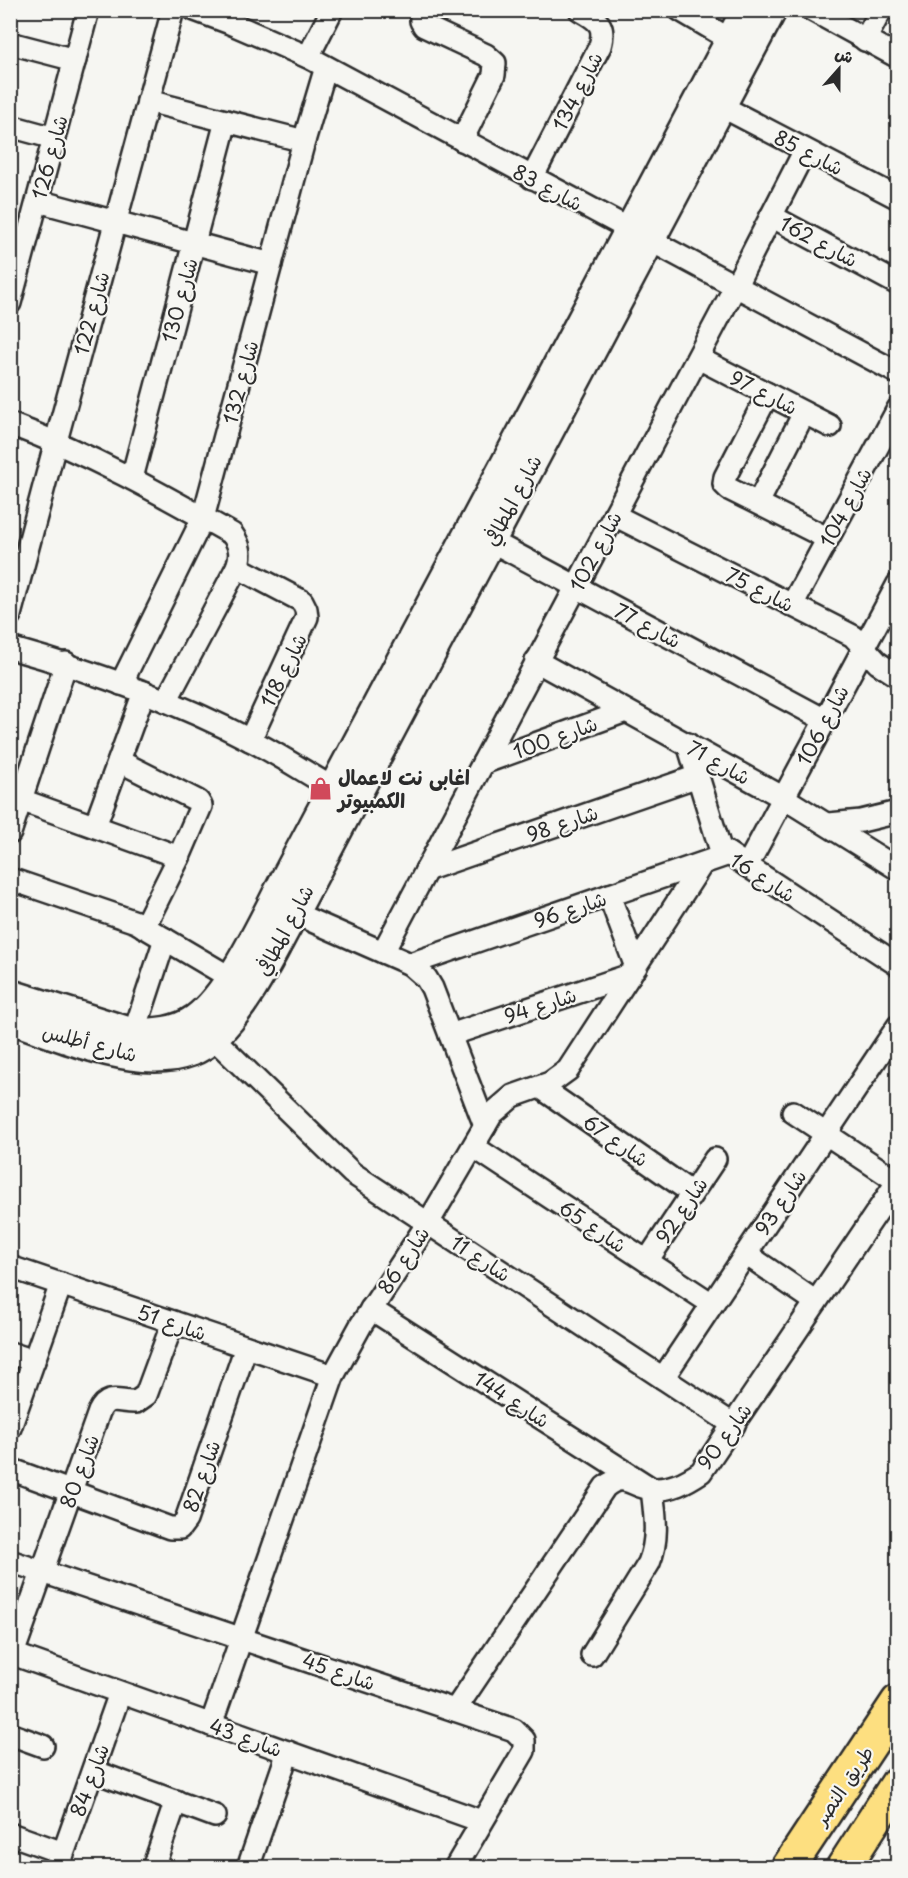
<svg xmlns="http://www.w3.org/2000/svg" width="908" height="1878" font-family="'Playpen Sans','Playpen Sans Arabic',sans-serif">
	<rect width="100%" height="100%" fill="#f6f6f2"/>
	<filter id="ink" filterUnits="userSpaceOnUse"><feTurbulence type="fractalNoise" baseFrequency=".0167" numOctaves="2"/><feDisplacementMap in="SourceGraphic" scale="12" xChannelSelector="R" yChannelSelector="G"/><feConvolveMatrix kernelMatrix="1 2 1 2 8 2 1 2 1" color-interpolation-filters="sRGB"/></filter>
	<g filter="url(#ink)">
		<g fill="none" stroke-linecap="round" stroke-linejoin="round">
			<defs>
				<g id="street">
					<path d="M195,10L230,23L308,57L898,373"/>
					<path d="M421,10V21L424,26L486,55L495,63L494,75L462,140"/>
					<path d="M680,10L731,40"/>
					<path d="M812,10L898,57"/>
					<path d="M865,40L881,10"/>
					<path d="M10,43L75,60"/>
					<path d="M308,57L332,10"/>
					<path d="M148,101L304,141"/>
					<path d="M721,106L898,198"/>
					<path d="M10,126L54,138"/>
					<path d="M532,178L600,46C606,25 598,20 580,10"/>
					<path d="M38,201L271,264"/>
					<path d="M771,216L898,284"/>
					<path d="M10,303L88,10"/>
					<path d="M698,358L830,426"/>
					<path d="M768,394L725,477L724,484L729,489L827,538"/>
					<path d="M10,424C90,454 158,492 232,534C240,545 242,554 237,567L166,701"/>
					<path d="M132,478L226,121"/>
					<path d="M758,503L804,413"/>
					<path d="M614,515L853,636L878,663L898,676"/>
					<path d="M478,534L825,720"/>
					<path d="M237,567L302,601L306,609L307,617L250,740"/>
					<path d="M792,605L898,409"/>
					<path d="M10,615L56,441L173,10"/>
					<path d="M10,648C92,671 174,700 250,740C278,754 305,772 333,788"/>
					<path d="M536,661L784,798L898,869"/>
					<path d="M121,684L203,518L304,141L326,67"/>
					<path d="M688,744L720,848L898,965"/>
					<path d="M119,761L198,801L201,806L179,857L144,927"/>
					<path d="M483,763L626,711"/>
					<path d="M21,800L179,857"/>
					<path d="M829,824L861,821L898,812"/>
					<path d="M95,826L144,692"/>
					<path d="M10,833L66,663"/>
					<path d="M747,866L898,584"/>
					<path d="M426,870L698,776"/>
					<path d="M10,879L136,922L231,978"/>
					<path d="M609,895L636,967"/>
					<path d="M294,913L410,964L426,978L432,988L485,1126"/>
					<path d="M383,952L735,287L805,150"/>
					<path d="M410,964L729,854"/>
					<path d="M203,1028L352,1173L734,1425"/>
					<path d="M134,1033L165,939"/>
					<path d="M450,1035L630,975"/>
					<path d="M540,1087L692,1193"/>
					<path d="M793,1112L897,1181"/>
					<path d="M474,1147L712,1304"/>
					<path d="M746,1254L816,1302"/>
					<path d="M647,1261L715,1159"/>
					<path d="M10,1267L333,1376"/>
					<path d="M371,1309L652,1489C655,1515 659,1538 649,1563L592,1655"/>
					<path d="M10,1353L34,1361"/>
					<path d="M663,1378L898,1026"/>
					<path d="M10,1428L61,1284"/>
					<path d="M10,1469L170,1528H180L186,1520L246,1347"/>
					<path d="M10,1561L514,1730L524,1740V1751L455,1868"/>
					<path d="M10,1653L481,1821"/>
					<path d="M13,1654L99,1412C108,1393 120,1403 136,1402L146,1395L173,1322"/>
					<path d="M455,1710L605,1487C626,1470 631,1488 653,1489C671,1490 686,1482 701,1472L898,1181"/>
					<path d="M211,1725L333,1376L361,1325L428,1223L492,1114L513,1096L550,1083L568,1070L702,864"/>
					<path d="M10,1734L43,1746"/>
					<path d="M93,1771L215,1816"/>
					<path d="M10,1834L63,1853"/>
					<path d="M58,1868L120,1693"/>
					<path d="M153,1868L176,1801"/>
					<path d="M248,1868L288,1752"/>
				</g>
				<g id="secondary">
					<path d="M10,994L134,1033C155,1033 177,1032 195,1019C230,995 265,916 286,877L746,10"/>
					<path d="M10,1019C65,1037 166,1085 215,1036C250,1002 271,955 294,913L772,10"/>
				</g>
				<g id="highway">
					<path d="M788,1868L898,1702"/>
					<path d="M843,1868L898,1783"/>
				</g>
			</defs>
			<!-- street casing -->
			<use href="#street" stroke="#2b2b2b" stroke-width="26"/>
			<!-- secondary casing -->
			<use href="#secondary" stroke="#2b2b2b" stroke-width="33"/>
			<!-- highway casing -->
			<use href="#highway" stroke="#2b2b2b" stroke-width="38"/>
			<!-- street -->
			<use href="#street" stroke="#f6f6f2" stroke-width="21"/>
			<!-- secondary -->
			<use href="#secondary" stroke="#f6f6f2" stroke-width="28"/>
			<!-- highway -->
			<use href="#highway" stroke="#fddf80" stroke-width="33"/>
		</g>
	</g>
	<!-- icons -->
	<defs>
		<symbol id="shop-bare" viewBox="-9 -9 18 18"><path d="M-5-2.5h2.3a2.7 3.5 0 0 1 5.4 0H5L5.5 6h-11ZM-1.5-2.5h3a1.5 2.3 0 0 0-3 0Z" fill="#d1495b" stroke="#f6f6f2" stroke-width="2.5" paint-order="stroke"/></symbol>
	</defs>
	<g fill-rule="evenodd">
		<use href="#shop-bare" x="304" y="772" width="33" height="33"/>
	</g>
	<g text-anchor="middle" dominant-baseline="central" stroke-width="4.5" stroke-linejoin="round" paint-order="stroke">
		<!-- street labels -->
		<g font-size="20" fill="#2b2b2b" stroke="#f6f6f2">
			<text transform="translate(577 91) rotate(-63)">شارع 134</text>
			<text transform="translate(809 152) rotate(27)">شارع 85</text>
			<text transform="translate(49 157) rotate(-75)">شارع 126</text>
			<text transform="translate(548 187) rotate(28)">شارع 83</text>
			<text transform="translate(819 241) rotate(28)">شارع 162</text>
			<text transform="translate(179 300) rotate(-75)">شارع 130</text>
			<text transform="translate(91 313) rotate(-75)">شارع 122</text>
			<text transform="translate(240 382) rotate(-75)">شارع 132</text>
			<text transform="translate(764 392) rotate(27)">شارع 97</text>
			<text transform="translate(512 500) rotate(-62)">شارع المطافي</text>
			<text transform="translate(845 507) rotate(-62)">شارع 104</text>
			<text transform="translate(595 551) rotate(-62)">شارع 102</text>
			<text transform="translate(760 589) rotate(27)">شارع 75</text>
			<text transform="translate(648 625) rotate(28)">شارع 77</text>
			<text transform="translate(283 670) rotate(-64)">شارع 118</text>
			<text transform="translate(822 725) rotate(-62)">شارع 106</text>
			<text transform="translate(555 737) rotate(-20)">شارع 100</text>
			<text transform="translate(719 762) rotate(29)">شارع 71</text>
			<text transform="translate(562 823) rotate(-19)">شارع 98</text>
			<text transform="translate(763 877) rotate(33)">شارع 16</text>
			<text transform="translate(570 909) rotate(-19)">شارع 96</text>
			<text transform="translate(284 930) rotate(-62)">شارع المطافي</text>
			<text transform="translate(540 1005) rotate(-18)">شارع 94</text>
			<text transform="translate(90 1042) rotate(15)">شارع أطلس</text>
			<text transform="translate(616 1140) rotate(35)">شارع 67</text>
			<text transform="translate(780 1202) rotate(-56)">شارع 93</text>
			<text transform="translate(681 1210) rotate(-56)">شارع 92</text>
			<text transform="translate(593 1226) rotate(34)">شارع 65</text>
			<text transform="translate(481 1258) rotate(33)">شارع 11</text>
			<text transform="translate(403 1260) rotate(-57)">شارع 86</text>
			<text transform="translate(172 1322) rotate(19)">شارع 51</text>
			<text transform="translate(512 1399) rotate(33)">شارع 144</text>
			<text transform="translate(724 1436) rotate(-54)">شارع 90</text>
			<text transform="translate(79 1471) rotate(-70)">شارع 80</text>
			<text transform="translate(201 1476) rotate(-71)">شارع 82</text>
			<text transform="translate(339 1671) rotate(19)">شارع 45</text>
			<text transform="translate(246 1737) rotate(20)">شارع 43</text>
			<text transform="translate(89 1780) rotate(-70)">شارع 84</text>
			<text transform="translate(843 1785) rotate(-56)">طريق النصر</text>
		</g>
		<!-- poi labels -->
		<g font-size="20" font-weight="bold" fill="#2b2b2b" stroke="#f6f6f2" text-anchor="start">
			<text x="338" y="777">اغابى نت لاعمال<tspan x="338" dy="23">الكمبيوتر</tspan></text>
		</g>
	</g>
	<!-- margin -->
	<rect width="908" height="1878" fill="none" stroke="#f6f6f2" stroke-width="36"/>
	<rect x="18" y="18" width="872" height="1842" fill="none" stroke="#2b2b2b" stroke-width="2" filter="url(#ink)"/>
	<!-- north arrow -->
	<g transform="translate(839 69) rotate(21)" stroke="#f6f6f2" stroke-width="4.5" paint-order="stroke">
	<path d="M0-4.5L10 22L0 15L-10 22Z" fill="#2b2b2b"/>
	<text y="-9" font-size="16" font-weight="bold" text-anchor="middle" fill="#2b2b2b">ش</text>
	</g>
</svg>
